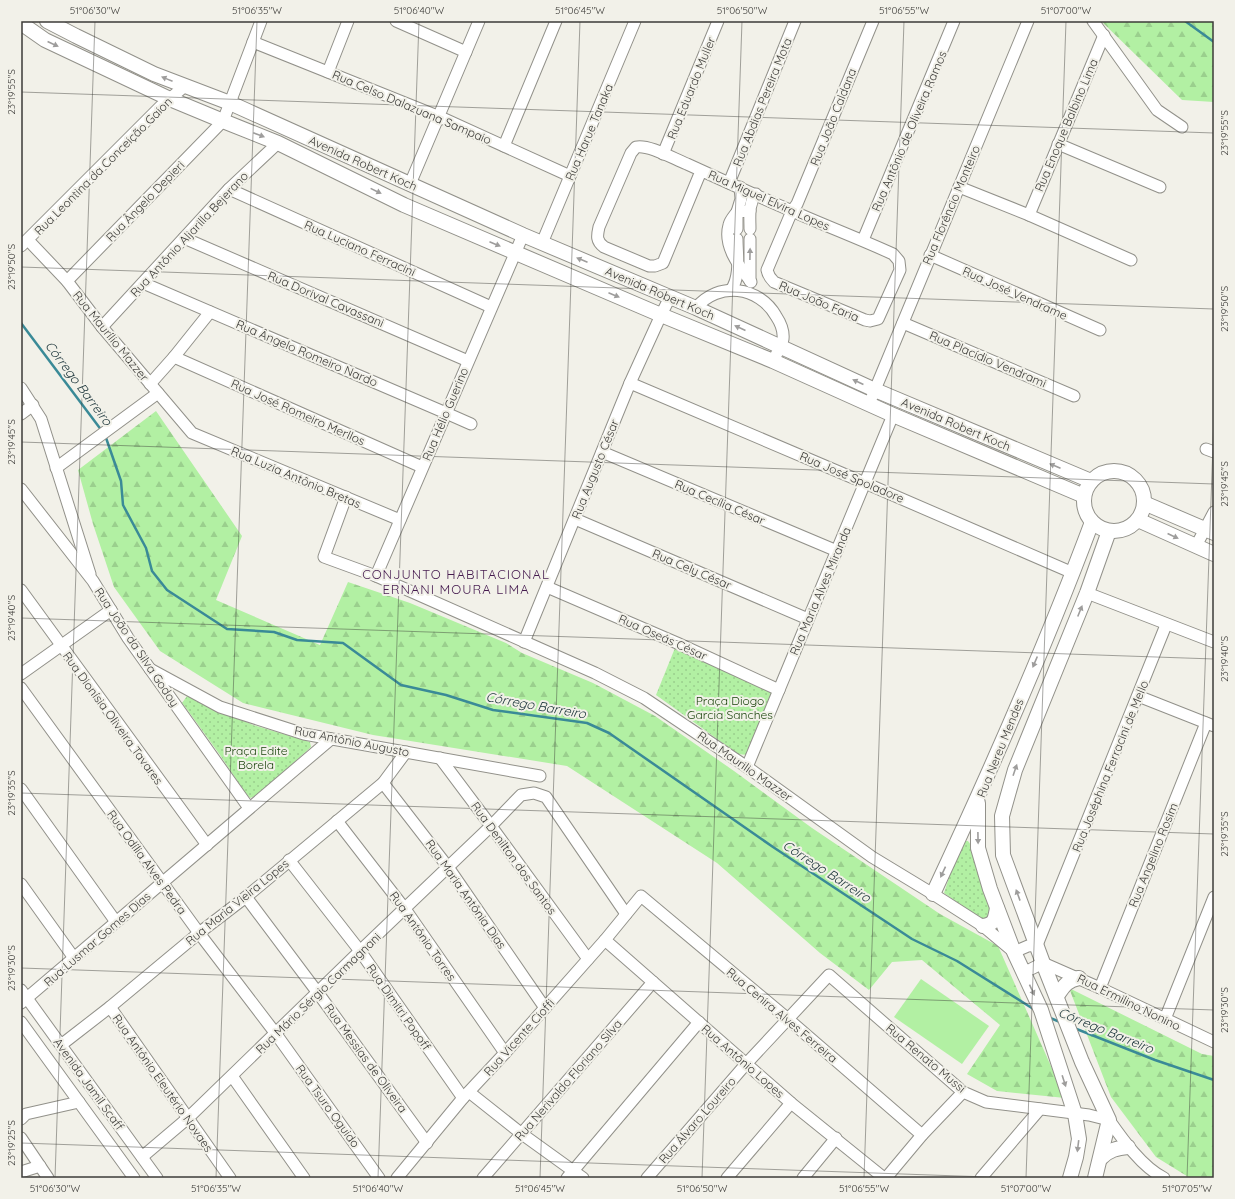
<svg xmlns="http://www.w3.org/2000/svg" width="1235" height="1199" font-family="Quicksand,sans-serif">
	<defs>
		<pattern id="green-dots" width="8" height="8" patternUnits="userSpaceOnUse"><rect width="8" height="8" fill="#b2f0a3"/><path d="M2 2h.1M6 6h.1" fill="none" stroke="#9acf8d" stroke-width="1.8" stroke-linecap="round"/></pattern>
		<pattern id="forest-firs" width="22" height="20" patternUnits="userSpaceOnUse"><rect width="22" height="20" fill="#b2f0a3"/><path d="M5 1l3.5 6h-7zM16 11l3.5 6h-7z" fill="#9acf8d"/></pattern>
	</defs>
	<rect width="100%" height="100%" fill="#f2f1e9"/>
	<!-- green -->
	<g fill="url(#green-dots)">
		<path d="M677,643L773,691L747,755L738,754L656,695Z"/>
		<path d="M187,696L192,697L253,725L310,742L311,747L258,795L250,798L244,791L220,755L186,708L182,703Z"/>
		<path d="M965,841H968L971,845L976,867L992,905L986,923L944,893L960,844Z"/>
	</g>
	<!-- forest -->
	<g fill="url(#forest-firs)">
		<path d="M1101,21H1214V102L1182,100Z"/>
		<path d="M156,411L242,536L216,600L320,645L348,582L410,603L506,643L522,653L593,683L655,716L734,771L812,828L940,914L998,946L1065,1098L997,1091L967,1074L1000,1025L922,960L892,962L869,990L820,953L717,863L567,766L373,735L243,703L160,651L114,587L93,524L78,470Z"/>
		<path d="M1069,988L1202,1054L1214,1056V1178H1190L1156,1157L1111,1097Z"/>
	</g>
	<!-- pitch -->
	<path fill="#b2f0a3" d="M921,979L989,1026L962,1064L894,1017Z"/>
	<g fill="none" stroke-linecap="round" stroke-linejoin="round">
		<!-- stream -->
		<g stroke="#3a8a97" stroke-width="2.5">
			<path d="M1185,21L1214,42"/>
			<path d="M21,323L102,431"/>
			<path d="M105,435L121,481L123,505L146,548L152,571L167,590L227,629L274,632L297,640L343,643L401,685L446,695L493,710L587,723L609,733L773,847L912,939L957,961L1035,1010"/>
			<path d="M1048,1017L1060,1022"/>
			<path d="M1074,1028L1155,1060L1214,1080"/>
		</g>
		<defs>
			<g id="minor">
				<path d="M396,21L466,52"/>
				<path d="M1093,21L1157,110L1182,127"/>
				<path d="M253,42L440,117L570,176"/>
				<path d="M328,72L348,21"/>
				<path d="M1058,144L1160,187"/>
				<path d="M504,146L556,21"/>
				<path d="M663,154L718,21"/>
				<path d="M701,171L663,263L655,266H649L604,247C596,241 597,236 599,227L631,153L636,147C649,144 674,159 687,164C722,180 757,196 792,211C826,226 860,239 893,254L899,261L900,270L878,319L870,321L865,320L774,282C770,278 768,275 767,270L792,211L797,204L873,21"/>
				<path d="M729,183L795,21"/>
				<path d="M410,184L479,21"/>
				<path d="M959,187L1029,215L1131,260"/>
				<path d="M229,189L491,307"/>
				<path d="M750,211L737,212C734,216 730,220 729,225C723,246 739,266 751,282"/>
				<path d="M1029,215L1104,35"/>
				<path d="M737,229V212L741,199L740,187"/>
				<path d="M750,229C750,217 748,204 756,194"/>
				<path d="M184,238L468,361"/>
				<path d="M750,239V281"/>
				<path d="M28,240L67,281L102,327L192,433L400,520"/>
				<path d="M863,240L954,21"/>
				<path d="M542,243L635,21"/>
				<path d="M21,246L161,106L185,86"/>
				<path d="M930,255L1100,330"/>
				<path d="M67,281L223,121L261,21"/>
				<path d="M143,283L446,413L471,424"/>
				<path d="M731,290C741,276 737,255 737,239"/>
				<path d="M696,308C718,281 759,286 776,316C780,322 784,330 783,339C782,346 776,354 773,361"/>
				<path d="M903,323L1074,396"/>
				<path d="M102,327L229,189L278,143"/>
				<path d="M174,357L422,467"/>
				<path d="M630,383L865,483L1073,573"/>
				<path d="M150,384L174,357L210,312"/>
				<path d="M21,388L41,419L90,574"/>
				<path d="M872,397L1028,21"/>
				<path d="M21,414L33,405"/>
				<path d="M1206,449L1214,452"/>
				<path d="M602,452L837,551"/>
				<path d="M56,468L158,393"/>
				<path d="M21,489L93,581L128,638L249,808"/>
				<path d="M346,497L324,557L376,576L595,673L644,698L747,767L872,857L933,894L983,926L1014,952L1028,946L1037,945L1166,625"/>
				<path d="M575,519L808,619"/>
				<path d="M1196,546L1214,512"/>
				<path d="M376,576L523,235"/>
				<path d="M547,587L677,643L779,690"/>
				<path d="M21,590L207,845"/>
				<path d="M1087,593L1214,642"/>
				<path d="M524,642L630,383L661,315L670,297"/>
				<path d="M150,669L220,707L304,734L540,776"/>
				<path d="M21,674L111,610"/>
				<path d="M21,688L199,933L276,1034L379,1178"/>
				<path d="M1138,696L1214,726"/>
				<path d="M440,758L491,826L588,959"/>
				<path d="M747,767L893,415"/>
				<path d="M383,783L448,867L545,1008"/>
				<path d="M21,789L116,922"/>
				<path d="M337,821L405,909L505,1053"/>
				<path d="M289,860L360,951L463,1098"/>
				<path d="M21,884L74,958"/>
				<path d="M246,897L318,993L427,1143"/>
				<path d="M605,940L791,1103L884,1178"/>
				<path d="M1023,971L1031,969L1043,963L1100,988L1214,1042"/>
				<path d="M1100,988L1206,723"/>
				<path d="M21,990L157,1178"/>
				<path d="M21,1003L331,739"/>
				<path d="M110,1007L230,1178"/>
				<path d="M1165,1019L1214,897"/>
				<path d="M21,1022L134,1178"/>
				<path d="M61,1045L110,1007L199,933L246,897L383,783L406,752"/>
				<path d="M232,1076L304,1178"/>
				<path d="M469,1092L522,1134L583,1178"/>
				<path d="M21,1119L26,1114L79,1102"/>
				<path d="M21,1138L48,1178"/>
				<path d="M142,1157L188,1118L360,951L491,826L521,795L534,793L546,797L626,914"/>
				<path d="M21,1172L40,1166"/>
				<path d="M397,1178L463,1098L505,1053L605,940L641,896L788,1019L922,1135"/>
				<path d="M483,1178L653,982"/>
				<path d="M567,1178L699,1022"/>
				<path d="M647,1178L746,1064L829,975L963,1092L986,1102L1089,1115L1109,1120C1123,1140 1142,1167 1164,1178"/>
				<path d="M727,1178L791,1103"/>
				<path d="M803,1178L836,1138"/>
				<path d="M886,1178L922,1135L963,1092"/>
				<path d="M981,1178L1040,1109"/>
			</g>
			<g id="major">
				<path d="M47,21L76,36L154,74L230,103L523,235L696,308L875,390L1091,481"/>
				<path d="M21,22L25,26L45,40L170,99L223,121L278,143L404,205L661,315L773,361L893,415L1084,496"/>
				<circle cx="1114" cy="501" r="30"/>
				<path d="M1144,503L1214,533"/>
				<path d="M1138,520L1214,554"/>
				<path d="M978,803V848L990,889L1014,952L1041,1010L1075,1114L1079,1139L1076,1157L1070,1178"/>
				<path d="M933,894C990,772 1045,648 1092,522"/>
				<path d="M983,926C995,924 995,919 997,908"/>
				<path d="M1057,996C1063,987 1067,980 1079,978"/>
				<path d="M1101,1158C1109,1150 1117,1148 1128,1147"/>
				<path d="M1095,1178L1109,1120L1082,1062L1043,963L1003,855L1002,816L1015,770L1087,593L1109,531"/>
			</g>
		</defs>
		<!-- minor casing -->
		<use href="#minor" stroke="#92918a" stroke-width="13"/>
		<!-- major casing -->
		<use href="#major" stroke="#92918a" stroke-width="16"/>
		<!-- minor -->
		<use href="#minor" stroke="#fff" stroke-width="11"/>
		<!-- major -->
		<use href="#major" stroke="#fff" stroke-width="14"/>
	</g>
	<!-- one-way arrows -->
	<defs><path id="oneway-solid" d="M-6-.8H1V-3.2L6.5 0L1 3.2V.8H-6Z"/></defs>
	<g fill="#9e9d9c">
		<use href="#oneway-solid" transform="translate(53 44) rotate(25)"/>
		<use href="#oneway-solid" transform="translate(167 79) rotate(-158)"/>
		<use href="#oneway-solid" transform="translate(259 135) rotate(21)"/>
		<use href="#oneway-solid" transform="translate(376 191) rotate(26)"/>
		<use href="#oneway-solid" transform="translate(495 244) rotate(23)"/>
		<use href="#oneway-solid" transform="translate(750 254) rotate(-89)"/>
		<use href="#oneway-solid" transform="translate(582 260) rotate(-157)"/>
		<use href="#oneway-solid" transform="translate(614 295) rotate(23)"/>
		<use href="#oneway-solid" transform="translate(740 328) rotate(-156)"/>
		<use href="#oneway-solid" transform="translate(858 382) rotate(-155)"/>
		<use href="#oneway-solid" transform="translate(1055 466) rotate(-157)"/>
		<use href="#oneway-solid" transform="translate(1173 536) rotate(25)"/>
		<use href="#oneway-solid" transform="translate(1080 611) rotate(-68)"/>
		<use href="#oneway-solid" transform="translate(1035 662) rotate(113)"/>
		<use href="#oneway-solid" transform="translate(1015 770) rotate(-71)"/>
		<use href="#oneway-solid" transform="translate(978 838) rotate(89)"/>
		<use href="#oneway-solid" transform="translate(943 872) rotate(115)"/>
		<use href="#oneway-solid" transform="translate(1018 895) rotate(-110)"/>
		<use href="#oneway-solid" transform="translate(1032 990) rotate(65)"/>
		<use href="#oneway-solid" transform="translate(1064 1081) rotate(72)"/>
		<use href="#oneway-solid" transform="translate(1078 1146) rotate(97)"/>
	</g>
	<!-- ticks -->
	<path fill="none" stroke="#3c3b38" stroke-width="1" stroke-opacity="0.45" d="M21,92L1214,133M21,267L1214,309M21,442L1214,484M21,618L1214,659M21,793L1214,834M21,968L1214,1010M21,1143L1016,1178M55,1178L95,21M216,1178L257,21M378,1178L419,21M540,1178L580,21M702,1178L742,21M864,1178L904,21M1026,1178L1066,21M1187,1178L1214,416"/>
	<g text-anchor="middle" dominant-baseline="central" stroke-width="4" stroke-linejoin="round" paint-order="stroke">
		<!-- street labels -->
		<g font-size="12" fill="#3c3b38" stroke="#f2f1e9">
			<text transform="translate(691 88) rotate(-68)">Rua Eduardo Muller</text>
			<text transform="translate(762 102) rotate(-68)">Rua Abdias Pereira Mota</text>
			<text transform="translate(412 107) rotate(23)">Rua Celso Dalazuana Sampaio</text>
			<text transform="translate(833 117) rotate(-68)">Rua João Caldana</text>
			<text transform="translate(1066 125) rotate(-67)">Rua Enoque Balbino Lima</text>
			<text transform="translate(909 131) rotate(-67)">Rua Antônio de Oliveira Ramos</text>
			<text transform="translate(589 132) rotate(-67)">Rua Harue Tanaka</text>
			<text transform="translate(363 163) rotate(24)">Avenida Robert Koch</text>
			<text transform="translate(103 166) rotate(-45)">Rua Leontina da Conceição Gaion</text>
			<text transform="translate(769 200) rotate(24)">Rua Miguel Elvira Lopes</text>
			<text transform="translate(145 201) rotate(-46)">Rua Ângelo Depieri</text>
			<text transform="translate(951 205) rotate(-67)">Rua Florêncio Monteiro</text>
			<text transform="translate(189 234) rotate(-47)">Rua Antônio Aljarilla Bejerano</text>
			<text transform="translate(360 248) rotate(24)">Rua Luciano Ferracini</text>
			<text transform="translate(660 293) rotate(23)">Avenida Robert Koch</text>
			<text transform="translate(1015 293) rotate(24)">Rua José Vendrame</text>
			<text transform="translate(326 299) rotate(23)">Rua Dorival Cavassani</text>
			<text transform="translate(819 301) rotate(23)">Rua João Faria</text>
			<text transform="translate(111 336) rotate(51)">Rua Maurílio Mazzer</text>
			<text transform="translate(307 353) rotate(23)">Rua Ângelo Romeiro Nardo</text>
			<text transform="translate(988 359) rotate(23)">Rua Placídio Vendrami</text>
			<text transform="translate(298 412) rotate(24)">Rua José Romeiro Merllos</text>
			<text transform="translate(445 414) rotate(-67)">Rua Hélio Guerino</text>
			<text transform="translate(956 424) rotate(23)">Avenida Robert Koch</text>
			<text transform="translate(595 469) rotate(-68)">Rua Augusto César</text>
			<text transform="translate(296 477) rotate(23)">Rua Luzia Antônio Bretas</text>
			<text transform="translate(852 477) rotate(23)">Rua José Spoladore</text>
			<text transform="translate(720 502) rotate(23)">Rua Cecília César</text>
			<text transform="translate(692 569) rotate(23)">Rua Cely César</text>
			<text transform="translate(820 591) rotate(-67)">Rua Maria Alves Miranda</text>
			<text transform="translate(663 637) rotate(24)">Rua Oseás César</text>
			<text transform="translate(137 647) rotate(56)">Rua João da Silva Godoy</text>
			<text transform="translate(113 718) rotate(54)">Rua Dionísia Oliveira Tavares</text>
			<text transform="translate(352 741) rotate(11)">Rua Antônio Augusto</text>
			<text transform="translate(1000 748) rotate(-68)">Rua Nereu Mendes</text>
			<text transform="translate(745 766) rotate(35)">Rua Maurilio Mazzer</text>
			<text transform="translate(1110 766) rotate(-68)">Rua Joséphina Ferracini de Mello</text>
			<text transform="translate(1153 855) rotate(-68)">Rua Angelino Rosim</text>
			<text transform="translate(514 858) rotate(54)">Rua Denilton dos Santos</text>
			<text transform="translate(147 862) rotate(54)">Rua Odília Alves Pedra</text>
			<text transform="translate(466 894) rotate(55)">Rua Maria Antônia Dias</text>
			<text transform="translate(237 902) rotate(-39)">Rua Maria Vieira Lopes</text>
			<text transform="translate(423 936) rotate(55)">Rua Antônio Torres</text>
			<text transform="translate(97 939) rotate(-41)">Rua Lusmar Gomes Dias</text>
			<text transform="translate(318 993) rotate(-44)">Rua Mário Sérgio Carmagnani</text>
			<text transform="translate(1129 1002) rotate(26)">Rua Ermilino Nonino</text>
			<text transform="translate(399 1007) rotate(55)">Rua Dimitri Popoff</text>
			<text transform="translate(782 1015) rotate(40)">Rua Cenira Alves Ferreira</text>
			<text transform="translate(519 1037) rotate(-48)">Rua Vicente Cioffi</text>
			<text transform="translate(366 1058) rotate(54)">Rua Messias de Oliveira</text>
			<text transform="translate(926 1058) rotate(40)">Rua Renato Mussi</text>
			<text transform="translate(743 1061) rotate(41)">Rua Antônio Lopes</text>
			<text transform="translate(568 1080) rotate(-49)">Rua Nerivaldo Floriano Silva</text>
			<text transform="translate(163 1083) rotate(55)">Rua Antônio Eleutério Novaes</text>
			<text transform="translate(89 1084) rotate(54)">Avenida Jamil Scaff</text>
			<text transform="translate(328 1106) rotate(54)">Rua Tsuro Oguido</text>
			<text transform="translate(697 1120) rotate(-49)">Rua Álvaro Loureiro</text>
		</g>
		<!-- park labels -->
		<g font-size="12" fill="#143f06" stroke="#f2f1e9">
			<text x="730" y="700">Praça Diogo<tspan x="730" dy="14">Garcia Sanches</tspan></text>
			<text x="256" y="750">Praça Edite<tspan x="256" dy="14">Borela</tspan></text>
		</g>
		<!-- water labels -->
		<g font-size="13" font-style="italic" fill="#20393e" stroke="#f2f1e9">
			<text transform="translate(79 383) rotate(53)">Córrego Barreiro</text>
			<text transform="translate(536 705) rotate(10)">Córrego Barreiro</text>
			<text transform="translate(827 871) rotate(33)">Córrego Barreiro</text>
			<text transform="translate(1106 1030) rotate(22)">Córrego Barreiro</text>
		</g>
		<!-- neighbourhood labels -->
		<g font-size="13" letter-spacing="1" fill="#451b4f" stroke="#f2f1e9">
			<text x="456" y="574">CONJUNTO HABITACIONAL<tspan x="456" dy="15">ERNANI MOURA LIMA</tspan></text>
		</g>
	</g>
	<!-- border -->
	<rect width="1235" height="1199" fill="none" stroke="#f2f1e9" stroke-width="44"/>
	<rect x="22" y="22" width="1191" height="1155" fill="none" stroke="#3c3b38" stroke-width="1.5"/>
	<g font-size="10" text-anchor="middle" fill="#3c3b38">
		<text x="95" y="14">51°06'30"W</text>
		<text x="257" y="14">51°06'35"W</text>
		<text x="419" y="14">51°06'40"W</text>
		<text x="580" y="14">51°06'45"W</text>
		<text x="742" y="14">51°06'50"W</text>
		<text x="904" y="14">51°06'55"W</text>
		<text x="1066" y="14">51°07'00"W</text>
		<text transform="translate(11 92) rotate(-90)" y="4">23°19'55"S</text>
		<text transform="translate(1224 133) rotate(-90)" y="4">23°19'55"S</text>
		<text transform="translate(11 267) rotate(-90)" y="4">23°19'50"S</text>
		<text transform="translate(1224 309) rotate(-90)" y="4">23°19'50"S</text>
		<text transform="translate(11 442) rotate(-90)" y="4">23°19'45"S</text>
		<text transform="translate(1224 484) rotate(-90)" y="4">23°19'45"S</text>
		<text transform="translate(11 618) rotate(-90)" y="4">23°19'40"S</text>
		<text transform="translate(1224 659) rotate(-90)" y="4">23°19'40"S</text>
		<text transform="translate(11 793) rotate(-90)" y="4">23°19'35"S</text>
		<text transform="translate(1224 834) rotate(-90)" y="4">23°19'35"S</text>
		<text transform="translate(11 968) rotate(-90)" y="4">23°19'30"S</text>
		<text transform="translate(1224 1010) rotate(-90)" y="4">23°19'30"S</text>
		<text transform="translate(11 1143) rotate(-90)" y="4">23°19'25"S</text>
		<text x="55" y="1192">51°06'30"W</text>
		<text x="216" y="1192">51°06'35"W</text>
		<text x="378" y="1192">51°06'40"W</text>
		<text x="540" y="1192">51°06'45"W</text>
		<text x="702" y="1192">51°06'50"W</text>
		<text x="864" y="1192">51°06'55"W</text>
		<text x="1026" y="1192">51°07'00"W</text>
		<text x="1187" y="1192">51°07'05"W</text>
	</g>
</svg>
